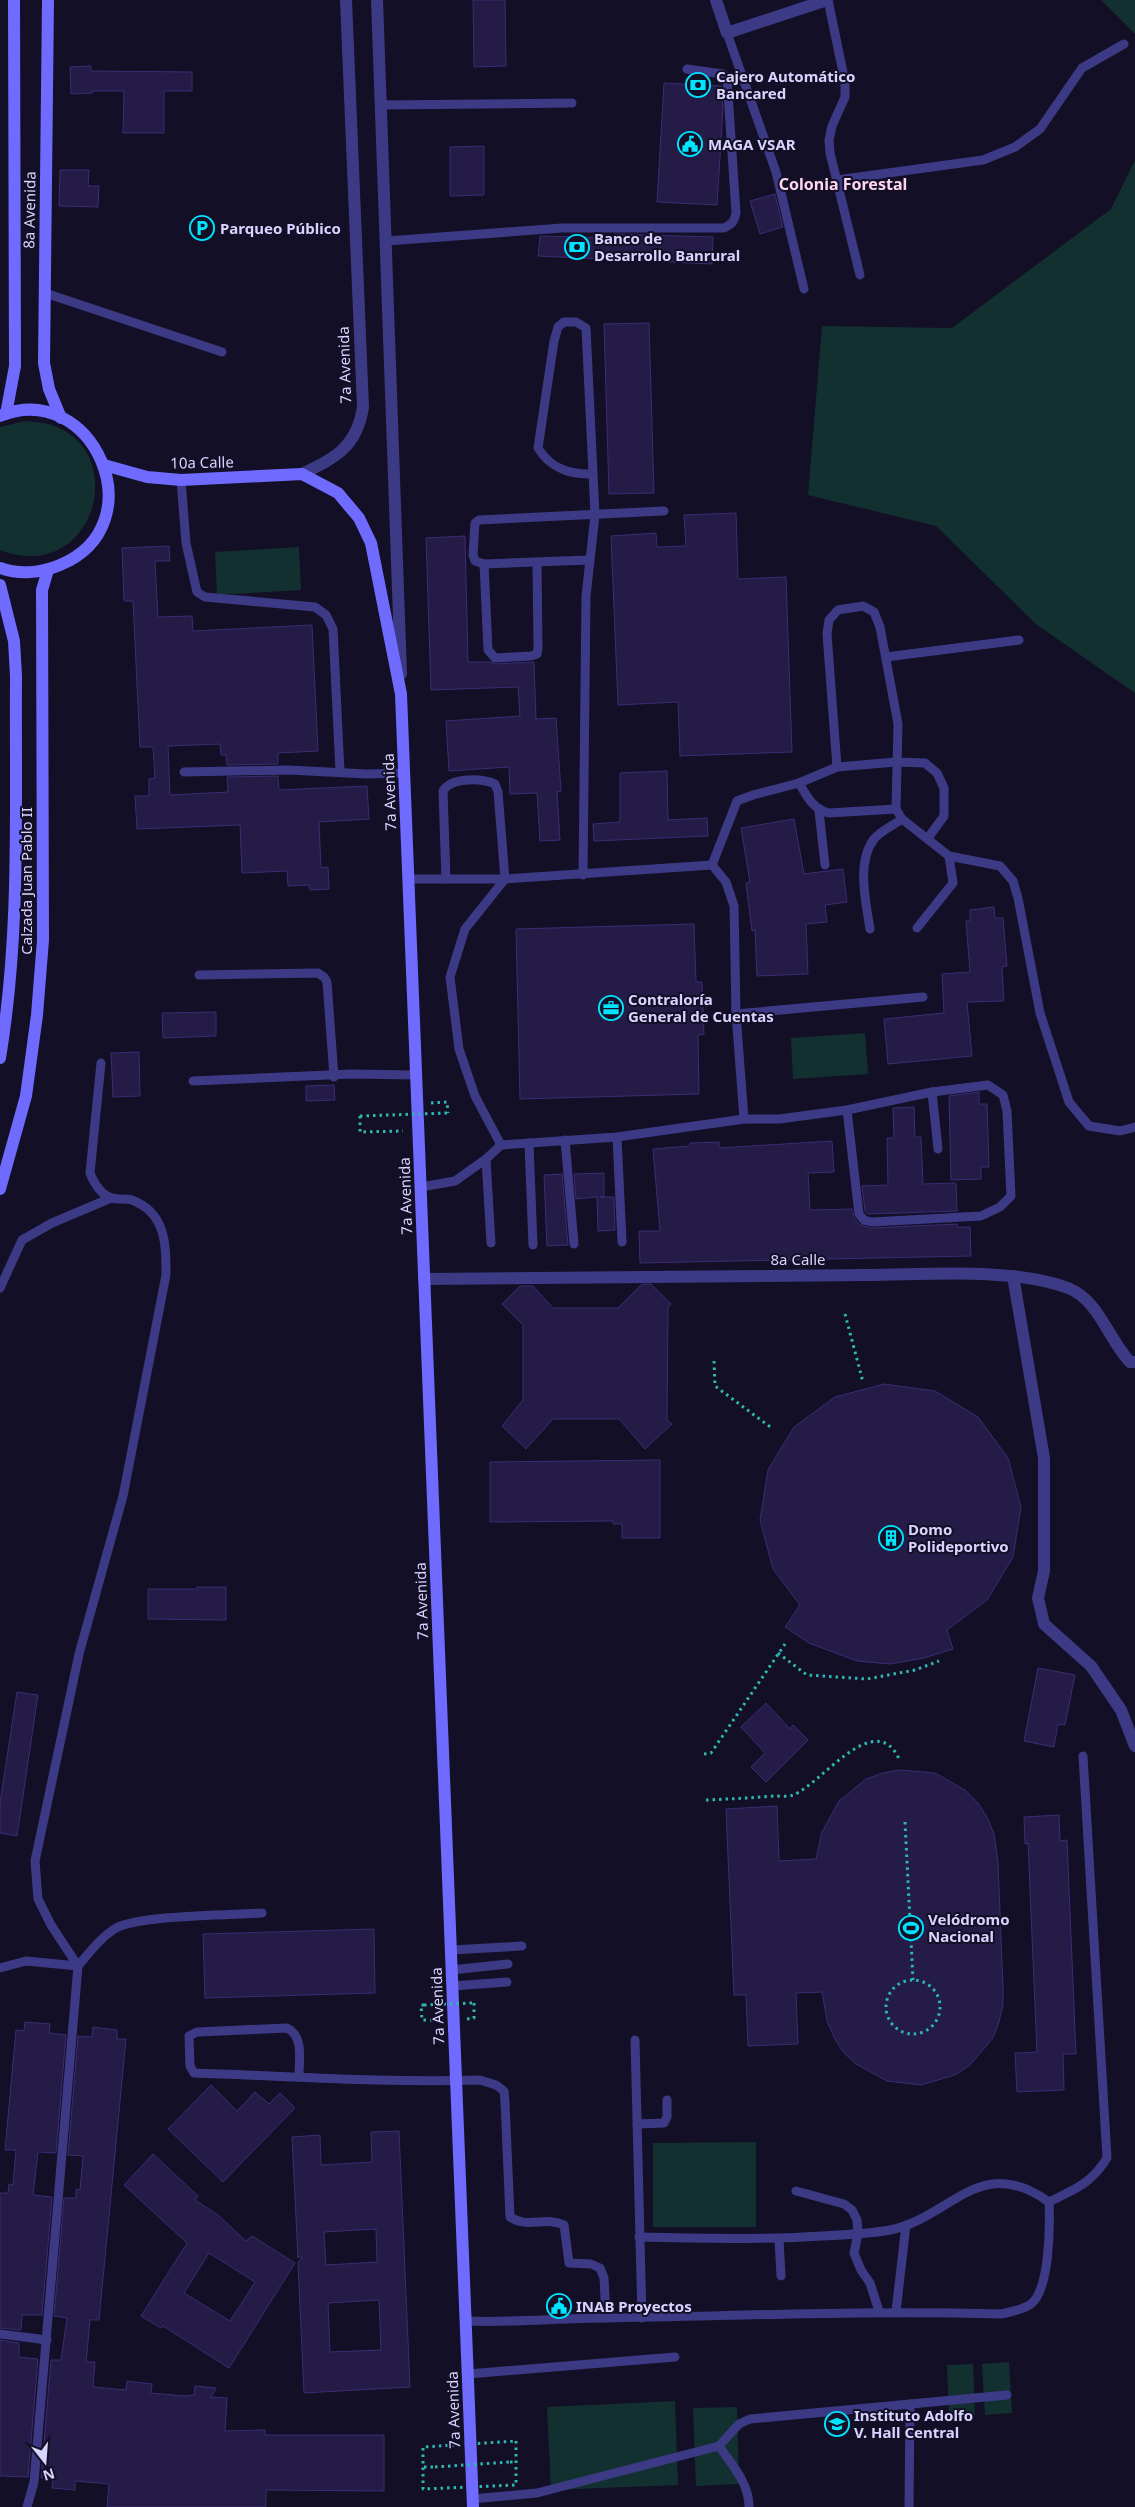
<svg xmlns="http://www.w3.org/2000/svg" width="1135" height="2507" font-family="'Noto Sans',sans-serif">
	<rect width="100%" height="100%" fill="#130f26"/>
	<!-- green -->
	<g fill="#12302f">
		<path d="M1101,0H1135V34Z"/>
		<path d="M1135,160V693L1037,625L936,526L808,495L822,326L952,328L1111,209Z"/>
		<path d="M25,421C32,422 41,422 48,424C133,447 95,587 0,550V427Z"/>
		<path d="M299,547L301,590L217,595L215,552Z"/>
		<path d="M865,1033L868,1074L793,1079L791,1038Z"/>
		<path d="M756,2142V2227H653V2143Z"/>
		<path d="M1009,2362L1012,2413L985,2415L982,2364Z"/>
		<path d="M973,2364L975,2415L949,2416L947,2365Z"/>
		<path d="M675,2401L678,2485L551,2490L547,2407Z"/>
		<path d="M737,2407L739,2484L696,2486L693,2408Z"/>
	</g>
	<!-- building -->
	<g fill="#241b47" stroke="#3b2d73" fill-rule="evenodd">
		<path d="M473,0H505L506,66L474,67Z"/>
		<path d="M91,66V71L192,72V91H164V133H123L124,91H92V93L71,94L70,67Z"/>
		<path d="M664,83L721,86L723,108L717,205L657,202Z"/>
		<path d="M484,146V195L450,196V147Z"/>
		<path d="M60,170H89L88,186H99L98,207L59,206Z"/>
		<path d="M775,194L783,227L760,234L750,201Z"/>
		<path d="M615,234L713,237L712,264L538,256L540,236L615,238Z"/>
		<path d="M649,323L654,493L609,494L604,324Z"/>
		<path d="M736,513L738,579L786,577L792,752L680,756L678,702L618,705L611,536L656,533L657,547L686,546L684,515Z"/>
		<path d="M465,536L468,662H490L495,664L534,662L536,719L556,718L561,791L557,792L560,840L540,841L537,793L510,794L509,767L449,771L446,721L520,716L518,687L431,690L426,538Z"/>
		<path d="M169,546L170,561H155L158,617L192,616L193,631L312,625L318,751L278,753V764L227,765L226,755H221L220,744L168,746L170,795L228,792L227,777L278,776L279,790L367,786L369,819L319,822L321,868L328,867L329,889L310,890L309,885L288,886L287,871L242,873L240,825L137,829L135,796H149V779L155,778L153,747H140L133,601H124L122,548Z"/>
		<path d="M667,771L668,820L707,818L708,836L594,841L593,824L620,822V773Z"/>
		<path d="M794,819L804,874L843,869L847,902L825,905L827,922L806,924L808,974L757,976L755,930L752,931L746,883L750,882L741,828Z"/>
		<path d="M994,907L995,918H1003L1007,966L1002,967L1004,1001L967,1002L972,1056L888,1064L884,1019L944,1013L942,974L970,972L966,921H970V910Z"/>
		<path d="M694,924L696,982H702L704,1034L698,1035L699,1094L520,1099L516,929Z"/>
		<path d="M216,1012V1036L163,1038L162,1013Z"/>
		<path d="M139,1052L140,1096L113,1097L111,1053Z"/>
		<path d="M334,1085L335,1100L306,1101V1086Z"/>
		<path d="M979,1092V1104H987L989,1167H981V1179L951,1180L949,1096Z"/>
		<path d="M914,1107L915,1137H921L923,1184L956,1183L957,1211L868,1214L865,1211L862,1186L888,1185L887,1138H894L893,1108Z"/>
		<path d="M832,1141L834,1172L808,1173L810,1210L852,1209L854,1218L859,1224L871,1228L957,1224V1227H970L971,1256L640,1263L639,1231H660L653,1149L690,1146V1143L719,1142V1148Z"/>
		<path d="M604,1173V1197H600H614L615,1230L598,1231L597,1197L576,1199L574,1174Z"/>
		<path d="M562,1174L568,1245L547,1246L544,1175Z"/>
		<path d="M642,1284H651L671,1304L668,1308L667,1420L672,1424L645,1449L619,1419H553L526,1449L502,1426L523,1400V1325L502,1304L520,1286H533L553,1308H618Z"/>
		<path d="M884,1384L935,1391L978,1417L1008,1458L1021,1507L1013,1557L987,1600L947,1630L953,1649L924,1658L890,1664L857,1661L809,1643L785,1627L800,1605L773,1569L760,1520L768,1470L794,1427L835,1397Z"/>
		<path d="M660,1460V1538H622V1524H613V1521L490,1522V1462Z"/>
		<path d="M197,1587H226V1620L148,1619V1589H197Z"/>
		<path d="M1038,1668L1075,1675L1065,1725L1058,1724L1054,1747L1024,1741Z"/>
		<path d="M17,1692L38,1695L17,1836L0,1833V1803Z"/>
		<path d="M766,1703L790,1729L793,1725L808,1740L766,1782L751,1767L765,1753L741,1727Z"/>
		<path d="M900,1770L935,1773L965,1790L978,1803L987,1817L994,1834L998,1862L1003,1988V2005L999,2022L993,2038L970,2065L955,2075L921,2085L887,2081L856,2064L843,2052L834,2037L827,2021L822,1992L796,1993L798,2044L748,2046L746,1995H734L726,1809L777,1806L779,1861L816,1859L822,1832L839,1801L866,1779L883,1773Z"/>
		<path d="M1059,1815L1060,1841L1067,1840L1076,2054H1063L1064,2090L1017,2092L1015,2053L1037,2052L1028,1843L1025,1844L1024,1817Z"/>
		<path d="M374,1929L375,1993L205,1998L203,1934Z"/>
		<path d="M25,2022L50,2024L49,2033L66,2035L56,2153L38,2152L33,2195L52,2197L42,2315H22L21,2330L0,2328V2193H8L9,2184L13,2185L16,2150H5L16,2030L24,2031Z"/>
		<path d="M93,2027L117,2030V2039H126L99,2320H90L87,2353L86,2362H95L93,2387L126,2390L127,2381L152,2384L151,2393L185,2396L194,2395L195,2386L216,2388L211,2397L227,2398L225,2431L265,2430V2435H384V2491L266,2490V2507H107L109,2484L75,2481V2490L52,2488L53,2479L41,2478L51,2360H61L67,2318L54,2316L64,2198H76V2189L80,2190L83,2156L68,2155L78,2036L92,2037Z"/>
		<path d="M211,2085L237,2111L255,2092L269,2104L280,2093L295,2108L223,2182L168,2129Z"/>
		<path d="M399,2131L410,2387L304,2393L298,2263L302,2258L299,2256L298,2258L292,2137L320,2135L321,2165L372,2162L371,2132ZM376,2229L377,2262L326,2265L324,2232ZM379,2300L381,2350L330,2352L328,2303Z"/>
		<path d="M153,2154L198,2196L195,2200L218,2215L246,2241L252,2236L295,2263L229,2368L163,2326L161,2328L141,2316L187,2243L124,2185ZM209,2253L255,2282L230,2321L184,2293Z"/>
		<path d="M0,2340L19,2343V2357L38,2359L28,2477L0,2476Z"/>
	</g>
	<g fill="none" stroke-linecap="round" stroke-linejoin="round">
		<!-- path -->
		<g stroke="#2fb8b0" stroke-width="3" stroke-dasharray="2.5 4" stroke-linecap="butt">
			<path d="M431,1103L447,1102L448,1113"/>
			<path d="M360,1116V1132L403,1131"/>
			<path d="M845,1314L863,1382"/>
			<path d="M714,1361L715,1386L773,1429"/>
			<path d="M778,1653L807,1675L867,1679L915,1670L939,1661"/>
			<path d="M704,1754L711,1753L785,1644"/>
			<path d="M706,1800C729,1799 751,1798 774,1796C780,1796 788,1797 793,1795C821,1785 876,1705 900,1761"/>
			<path d="M905,1822L913,1980"/>
			<circle cx="913" cy="2007" r="27"/>
			<path d="M424,2005H421L422,2020H438"/>
			<path d="M467,2019L474,2018V2003H472"/>
			<path d="M516,2441V2485L423,2489V2447Z"/>
			<path d="M510,2462H516"/>
			<path d="M424,2467H435"/>
		</g>
		<!-- service -->
		<g stroke="#3d3a85" stroke-width="9">
			<path d="M828,0L845,82V97L832,126L829,140L830,153L860,275"/>
			<path d="M727,33L776,172L804,289"/>
			<path d="M380,105L572,103"/>
			<path d="M837,180L983,160L1015,147L1040,129L1082,68L1124,44"/>
			<path d="M387,241L562,228H724C732,224 734,222 736,213L727,78L723,74L687,69"/>
			<path d="M45,293L222,352"/>
			<path d="M181,480L186,543L197,592L205,597L315,607L326,615L333,629L340,771"/>
			<path d="M590,560L484,564L475,561L473,555L475,523L479,520L664,511"/>
			<path d="M484,564L488,650L495,658L531,656L537,654L538,648L537,562"/>
			<path d="M886,657L1019,640"/>
			<path d="M837,767L827,634L829,620L838,610L863,606L874,612L880,627L898,724L896,809"/>
			<path d="M184,772L288,770L367,774L404,773"/>
			<path d="M799,783C807,797 813,809 829,813L896,809L902,819L949,856L1000,866L1013,881L1018,898L1040,1013L1069,1102L1089,1126L1120,1131L1135,1127"/>
			<path d="M819,811L825,865"/>
			<path d="M712,865L737,801L753,795L799,783L837,767L896,762L925,763L937,773L944,788V816L928,838"/>
			<path d="M712,865L726,882L734,906L736,1014L744,1119"/>
			<path d="M583,875L586,596L595,515L586,328L576,322H564L558,327L554,341L538,448C551,469 570,475 593,474"/>
			<path d="M408,879H505L712,865"/>
			<path d="M446,879L443,791C451,777 482,778 495,784L498,792L505,879L465,929L450,977L459,1049L475,1096L501,1145"/>
			<path d="M917,928L953,883L949,856"/>
			<path d="M870,929C866,902 856,863 874,839C880,831 894,825 902,819"/>
			<path d="M199,975L318,973L324,977L327,982L334,1077"/>
			<path d="M736,1014L923,997"/>
			<path d="M193,1081L351,1074L416,1075"/>
			<path d="M932,1092L938,1149"/>
			<path d="M617,1137L622,1242"/>
			<path d="M565,1140L574,1244"/>
			<path d="M529,1143L533,1245"/>
			<path d="M486,1159L491,1243"/>
			<path d="M421,1187L455,1181L486,1159L501,1145L617,1137L744,1119H779L847,1110L932,1092L988,1085L1003,1095L1007,1111L1011,1196L1000,1207L981,1216L872,1222L864,1220L859,1214L847,1110"/>
			<path d="M0,1288L22,1240L52,1223L111,1198"/>
			<path d="M451,1950L522,1946"/>
			<path d="M0,1968L26,1961L78,1966C89,1953 101,1937 116,1928C140,1915 231,1915 262,1913"/>
			<path d="M451,1970L508,1964"/>
			<path d="M452,1986L507,1982"/>
			<path d="M635,2040L642,2318"/>
			<path d="M299,2076C299,2060 304,2036 287,2028L197,2032L189,2036L190,2066L194,2073C289,2076 384,2083 480,2080L496,2085L504,2091L505,2102L510,2217C527,2229 546,2216 564,2225L569,2263L591,2264L600,2268L604,2278L606,2318"/>
			<path d="M637,2124L664,2123L667,2117V2100"/>
			<path d="M796,2191L844,2204L852,2210L857,2220L858,2234L854,2253L861,2270L870,2283L879,2311"/>
			<path d="M1049,2202C1075,2189 1091,2184 1107,2158L1083,1756"/>
			<path d="M779,2239L781,2276"/>
			<path d="M896,2311L906,2225"/>
			<path d="M466,2321C512,2323 559,2318 606,2318C738,2316 869,2310 1001,2314C1011,2312 1022,2310 1031,2304C1050,2289 1050,2225 1049,2202C979,2152 951,2218 890,2230C867,2234 844,2235 822,2236C761,2240 700,2238 639,2237"/>
			<path d="M0,2334L47,2340"/>
			<path d="M468,2374L675,2357"/>
			<path d="M719,2446L739,2424L750,2419L1007,2395"/>
			<path d="M472,2499L537,2493L719,2446C732,2465 749,2483 749,2507"/>
			<path d="M27,2507L34,2482L78,1966L51,1925L38,1899L35,1861L79,1654L123,1496L166,1275C166,1244 166,1213 132,1200C126,1198 118,1200 112,1198C101,1195 94,1183 90,1173L101,1063"/>
			<path d="M909,2507L910,2404"/>
		</g>
		<!-- minor -->
		<g stroke="#3d3a85" stroke-width="12">
			<path d="M716,0L727,33L827,0"/>
			<path d="M1013,1276L1044,1458V1571L1038,1598L1044,1624L1091,1666L1121,1710L1135,1746"/>
			<path d="M424,1279C571,1277 718,1275 865,1275C925,1275 1012,1267 1068,1288C1099,1300 1108,1339 1130,1362H1135"/>
		</g>
		<!-- tertiary -->
		<g stroke="#3d3a85" stroke-width="12">
			<path d="M377,0L401,674"/>
			<path d="M302,474C335,458 357,447 363,407L346,0"/>
		</g>
		<!-- secondary -->
		<g stroke="#6f6bff" stroke-width="12">
			<path d="M48,0L44,363L49,389L61,418"/>
			<path d="M6,414L15,366L14,0"/>
			<path d="M0,416C92,378 158,524 60,565C41,573 19,575 0,568"/>
			<path d="M104,465L147,477L181,480L302,474L338,493L359,518L371,543L401,694L473,2507"/>
			<path d="M0,585L14,641L16,676C15,803 21,932 0,1058"/>
			<path d="M0,1189L26,1096L37,1015L43,940L42,590L48,570"/>
		</g>
		<!-- path-bridge -->
		<g stroke="#2fb8b0" stroke-width="3" stroke-dasharray="2.5 4" stroke-linecap="butt">
			<path d="M360,1116L448,1113"/>
			<path d="M424,2005L472,2003"/>
			<path d="M435,2467L510,2462"/>
		</g>
	</g>
	<!-- icons -->
	<defs>
		<symbol id="bank-ring" viewBox="-11 -11 22 22"><circle r="9.5" fill="#130f26" stroke="#00e5ff" stroke-width="1.5"/><path d="M-6-4H6V4H-6ZM0-2.3a2.3 2.3 0 1 0 0 4.6a2.3 2.3 0 1 0 0-4.6Z" fill="#00e5ff"/></symbol>
		<symbol id="civic-ring" viewBox="-11 -11 22 22"><circle r="9.5" fill="#130f26" stroke="#00e5ff" stroke-width="1.5"/><path d="M-.6-6.5H3V-4.5H.6V-3L4-1V1h2V6H-6V1h2V-1L-.6-3ZM-1.2 2.5V6h2.4V2.5Z" fill="#00e5ff"/></symbol>
		<symbol id="parking-ring" viewBox="-11 -11 22 22"><circle r="9.5" fill="#130f26" stroke="#00e5ff" stroke-width="1.5"/><path d="M-3.5-5.5H1a3.5 3.5 0 0 1 0 7H-1V5.5H-3.5ZM-1-3.4V-.6H.8a1.4 1.4 0 0 0 0-2.8Z" fill="#00e5ff"/></symbol>
		<symbol id="office-ring" viewBox="-11 -11 22 22"><circle r="9.5" fill="#130f26" stroke="#00e5ff" stroke-width="1.5"/><path d="M-6-3h4V-5.5h4V-3h4V5H-6ZM-1-4.5V-3h2v-1.5ZM-6 0V1H6V0Z" fill="#00e5ff"/></symbol>
		<symbol id="building-ring" viewBox="-11 -11 22 22"><circle r="9.5" fill="#130f26" stroke="#00e5ff" stroke-width="1.5"/><path d="M-4-6H4V6H1V3H-1V6H-4ZM-2.5-4.3h1.7v1.8h-1.7ZM.8-4.3h1.7v1.8H.8ZM-2.5-1h1.7V.8h-1.7ZM.8-1h1.7V.8H.8Z" fill="#00e5ff"/></symbol>
		<symbol id="stadium-ring" viewBox="-11 -11 22 22"><circle r="9.5" fill="#130f26" stroke="#00e5ff" stroke-width="1.5"/><path d="M0-5a6.5 5 0 1 0 0 10a6.5 5 0 1 0 0-10ZM-3.5-1.8h7v3.6h-7Z" fill="#00e5ff"/></symbol>
		<symbol id="school-ring" viewBox="-11 -11 22 22"><circle r="9.5" fill="#130f26" stroke="#00e5ff" stroke-width="1.5"/><path d="M0-5L7-2L0 1L-7-2ZM-4 1L0 2.5L4 1V4Q0 6-4 4Z" fill="#00e5ff"/></symbol>
	</defs>
	<g fill-rule="evenodd">
		<use href="#bank-ring" x="684" y="71" width="28" height="28"/>
		<use href="#civic-ring" x="676" y="130" width="28" height="28"/>
		<use href="#parking-ring" x="188" y="214" width="28" height="28"/>
		<use href="#bank-ring" x="563" y="233" width="28" height="28"/>
		<use href="#office-ring" x="597" y="994" width="28" height="28"/>
		<use href="#building-ring" x="877" y="1524" width="28" height="28"/>
		<use href="#stadium-ring" x="897" y="1914" width="28" height="28"/>
		<use href="#civic-ring" x="545" y="2292" width="28" height="28"/>
		<use href="#school-ring" x="823" y="2410" width="28" height="28"/>
	</g>
	<g text-anchor="middle" dominant-baseline="central" stroke-width="4" stroke-linejoin="round" paint-order="stroke">
		<!-- poi labels -->
		<g font-size="15" font-weight="bold" fill="#d9d4ff" stroke="#130f26" text-anchor="start">
			<text x="716" y="76">Cajero Automático<tspan x="716" dy="17">Bancared</tspan></text>
			<text x="708" y="144">MAGA VSAR</text>
			<text x="220" y="228">Parqueo Público</text>
			<text x="594" y="238">Banco de<tspan x="594" dy="17">Desarrollo Banrural</tspan></text>
			<text x="628" y="999">Contraloría<tspan x="628" dy="17">General de Cuentas</tspan></text>
			<text x="908" y="1529">Domo<tspan x="908" dy="17">Polideportivo</tspan></text>
			<text x="928" y="1919">Velódromo<tspan x="928" dy="17">Nacional</tspan></text>
			<text x="576" y="2306">INAB Proyectos</text>
			<text x="854" y="2415">Instituto Adolfo<tspan x="854" dy="17">V. Hall Central</tspan></text>
		</g>
		<!-- street labels -->
		<g font-size="15" fill="#d9d4ff" stroke="#130f26">
			<text transform="translate(29 210) rotate(-89)">8a Avenida</text>
			<text transform="translate(344 365) rotate(-92)">7a Avenida</text>
			<text transform="translate(202 462) rotate(-1)">10a Calle</text>
			<text transform="translate(389 792) rotate(-92)">7a Avenida</text>
			<text transform="translate(26 881) rotate(-90)">Calzada Juan Pablo II</text>
			<text transform="translate(405 1196) rotate(-92)">7a Avenida</text>
			<text x="798" y="1259">8a Calle</text>
			<text transform="translate(421 1601) rotate(-92)">7a Avenida</text>
			<text transform="translate(437 2006) rotate(-92)">7a Avenida</text>
			<text transform="translate(453 2410) rotate(-92)">7a Avenida</text>
		</g>
		<!-- neighbourhood labels -->
		<g font-size="16" font-weight="bold" fill="#ffd6f0" stroke="#130f26">
			<text x="843" y="184">Colonia Forestal</text>
		</g>
	</g>
	<!-- north arrow -->
	<g transform="translate(45 2462) rotate(163)" stroke="#130f26" stroke-width="4" paint-order="stroke">
	<path d="M0-4L9 19L0 12L-9 19Z" fill="#d9d4ff"/>
	<text y="-8" font-size="14" font-weight="bold" text-anchor="middle" fill="#d9d4ff">N</text>
	</g>
</svg>
